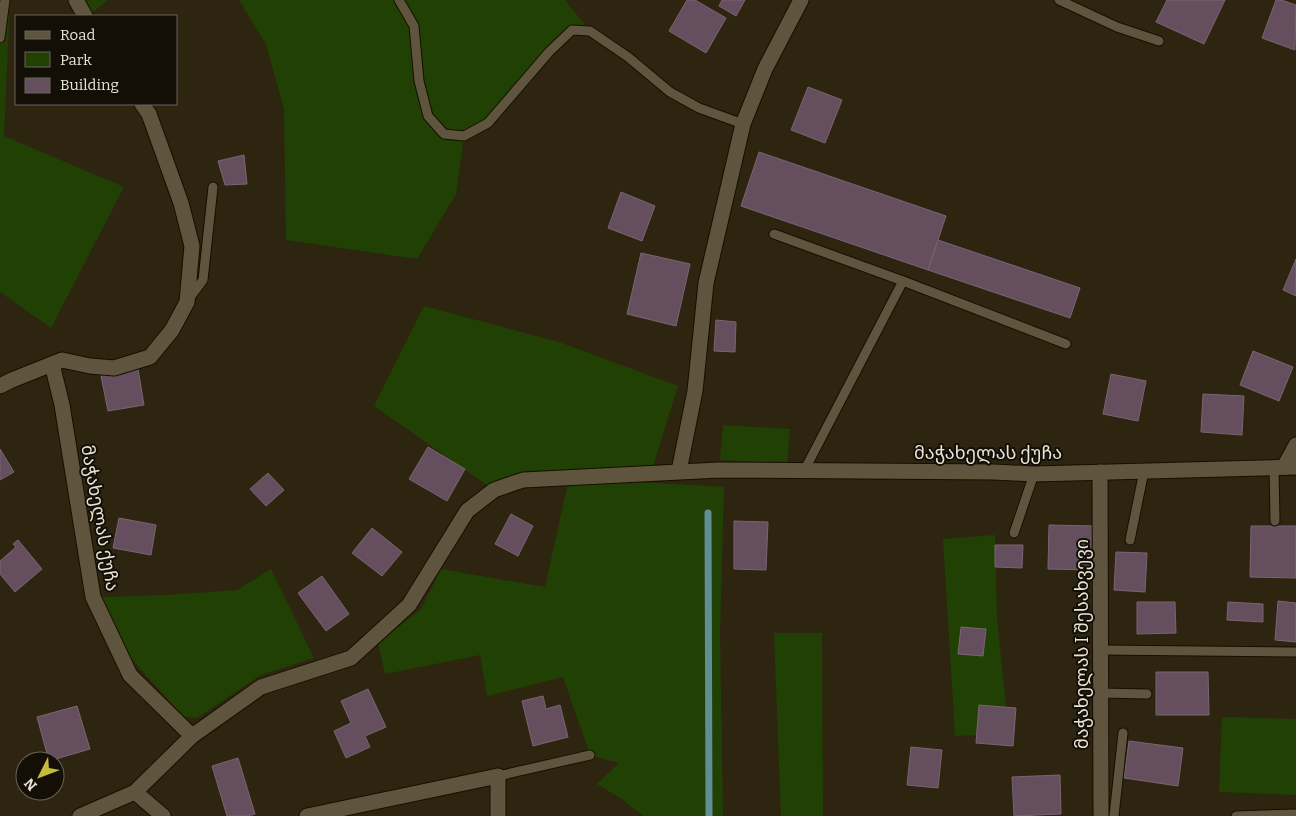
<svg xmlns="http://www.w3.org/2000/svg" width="1296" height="816" font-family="Bitter,'Noto Sans Georgian',serif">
	<rect width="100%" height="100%" fill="#2e2510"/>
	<!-- green -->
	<g fill="#214004">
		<path d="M0,0H10L4,136L124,187L51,328L0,292Z"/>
		<path d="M76,0H108L88,16Z"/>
		<path d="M239,0H565L590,31L572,30L488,123L464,136L456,194L417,259L286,240L284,109L266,44Z"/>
		<path d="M424,306L559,342L678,386L653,466L573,478L724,487L720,633L723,816H643L622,799L597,784L619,763L590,755L563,677L487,696L480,655L385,674L378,643L421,609L441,569L545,587L569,478L494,490L374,406Z"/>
		<path d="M723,425L790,429L787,464L720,460Z"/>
		<path d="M995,535L997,619L1009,734L955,736L943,539Z"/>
		<path d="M271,569L314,658L261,675L197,718L184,717L127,654L101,597L166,595L237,590Z"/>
		<path d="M774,633H822L823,816H781Z"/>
		<path d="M1222,717L1296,719V795L1219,792Z"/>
	</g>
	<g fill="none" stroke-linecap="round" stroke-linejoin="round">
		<!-- stream -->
		<path stroke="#618d95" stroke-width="7" d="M708,513L709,816"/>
	</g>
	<!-- building -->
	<g fill="#654f5f" stroke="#7a6473">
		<path d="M687,0H695L726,18L706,53L669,31Z"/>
		<path d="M722,0H745L736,16L719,6Z"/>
		<path d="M1167,0H1225L1204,44L1156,22Z"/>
		<path d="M1276,0H1281L1296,5L1295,50L1262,38Z"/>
		<path d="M808,87L842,100L825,143L791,130Z"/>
		<path d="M759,152L946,216L928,270L741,206Z"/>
		<path d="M244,155L247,184L225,185L218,161Z"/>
		<path d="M621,192L655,206L642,241L608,228Z"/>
		<path d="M938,240L1080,288L1070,318L928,270Z"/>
		<path d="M641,253L690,264L676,326L627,314Z"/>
		<path d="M1296,259V296L1283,290Z"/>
		<path d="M716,320L736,322L735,352L714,351Z"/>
		<path d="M1253,351L1293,367L1279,401L1240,385Z"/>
		<path d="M138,369L144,405L108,411L101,376Z"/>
		<path d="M1111,374L1146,381L1138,421L1103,414Z"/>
		<path d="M1203,394L1244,396L1242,435L1201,432Z"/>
		<path d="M428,447L465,469L447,501L409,479Z"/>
		<path d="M0,449L14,472L0,480Z"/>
		<path d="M268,473L284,490L266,506L250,489Z"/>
		<path d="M511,514L533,526L518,556L495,544Z"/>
		<path d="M119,518L156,525L151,555L113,548Z"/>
		<path d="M734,521L768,522L766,570L734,569Z"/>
		<path d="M1049,525L1094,526L1093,570L1048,569Z"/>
		<path d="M1251,526H1296V578L1250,577Z"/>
		<path d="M372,528L402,552L382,576L352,553Z"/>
		<path d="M18,540L42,569L15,592L0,574V561L16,547L13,544Z"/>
		<path d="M995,545H1023L1022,568L995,567Z"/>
		<path d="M1116,552L1147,553L1145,592L1114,590Z"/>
		<path d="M322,576L349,614L326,631L298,593Z"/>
		<path d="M1278,601L1296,603V642L1275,640Z"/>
		<path d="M1137,602H1175L1176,633L1137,634Z"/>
		<path d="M1228,602L1263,604V622L1227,620Z"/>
		<path d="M961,627L986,629L983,656L958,654Z"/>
		<path d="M1156,672H1208L1209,715H1156Z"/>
		<path d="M368,689L386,727L365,736L370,747L346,758L334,731L351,723L341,701Z"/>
		<path d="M543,696L546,709L560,705L568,737L533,746L522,701Z"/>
		<path d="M979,705L1016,708L1013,746L976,743Z"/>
		<path d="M77,706L90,749L49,761L37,717Z"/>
		<path d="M1129,741L1183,748L1178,786L1124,778Z"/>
		<path d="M911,747L942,750L938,788L907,785Z"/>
		<path d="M238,758L255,814L248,816H227L212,766Z"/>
		<path d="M1060,775L1061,814L1014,816L1012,777Z"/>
	</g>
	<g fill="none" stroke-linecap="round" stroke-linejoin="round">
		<defs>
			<g id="lane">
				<path d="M399,0L414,26L419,81L428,116L444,134L464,136L488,123L549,52L572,30L590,31L628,57L670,92L699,108L743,124"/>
				<path d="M1059,0L1117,27L1159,41"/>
				<path d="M0,38L5,0"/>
				<path d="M774,234L903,281"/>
				<path d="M188,300L203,280L213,187"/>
				<path d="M1274,467L1275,521"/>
				<path d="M804,471L903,281L1066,344"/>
				<path d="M1014,533L1034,474"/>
				<path d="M1130,540L1144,471"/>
				<path d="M1100,650L1296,652"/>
				<path d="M1101,693L1147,694"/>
				<path d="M498,776L590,755"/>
				<path d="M1114,816L1123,733"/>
				<path d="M1236,816L1296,814"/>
			</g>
			<g id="street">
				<path d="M76,0L85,16"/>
				<path d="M142,104L149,114L181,203L192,246L187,302L172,330L150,357L114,368L90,366L62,360L52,364L62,405L93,597L130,675L192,736"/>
				<path d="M0,386L12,380L52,364"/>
				<path d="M1284,467L1296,445"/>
				<path d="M679,471L695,391L706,283L743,124L765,69L801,0"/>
				<path d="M1100,472L1101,816"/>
				<path d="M135,792L163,816"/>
				<path d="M80,816L135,792L192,736L261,687L351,658L409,605L467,511L494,490L523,480L719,470L994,472L1034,474L1296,467"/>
				<path d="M307,816L498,776V816"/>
			</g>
		</defs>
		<!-- lane casing -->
		<use href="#lane" stroke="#170e00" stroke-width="11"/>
		<!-- street casing -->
		<use href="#street" stroke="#170e00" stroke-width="17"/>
		<!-- lane -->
		<use href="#lane" stroke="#5f553e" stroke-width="9"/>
		<!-- street -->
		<use href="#street" stroke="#5f553e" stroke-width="15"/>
	</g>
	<g text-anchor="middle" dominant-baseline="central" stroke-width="4" stroke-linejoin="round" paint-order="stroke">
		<!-- street labels -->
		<g font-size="18" fill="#e9e3d6" stroke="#130f07">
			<text x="988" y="453">მაჭახელას ქუჩა</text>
			<text transform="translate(100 518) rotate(80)">მაჭახელას ქუჩა</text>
			<text transform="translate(1082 644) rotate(-90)">მაჭახელას I შესახვევი</text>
		</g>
	</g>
	<!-- legend -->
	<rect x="15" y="15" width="162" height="90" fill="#130f07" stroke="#69645a"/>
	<rect x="25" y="31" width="25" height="8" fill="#5f553e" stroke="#69645a"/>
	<text x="60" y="40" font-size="15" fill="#e9e3d6">Road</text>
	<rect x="25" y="52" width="25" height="15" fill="#214004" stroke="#69645a"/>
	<text x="60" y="65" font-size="15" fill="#e9e3d6">Park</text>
	<rect x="25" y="78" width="25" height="15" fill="#654f5f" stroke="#69645a"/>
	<text x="60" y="90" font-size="15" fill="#e9e3d6">Building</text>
	<!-- north arrow -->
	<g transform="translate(40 776) rotate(228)"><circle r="24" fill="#130f07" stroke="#69645a"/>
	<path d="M0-4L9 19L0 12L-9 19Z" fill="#c5bc3d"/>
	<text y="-8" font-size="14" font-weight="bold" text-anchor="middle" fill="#e9e3d6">N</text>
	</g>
</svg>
